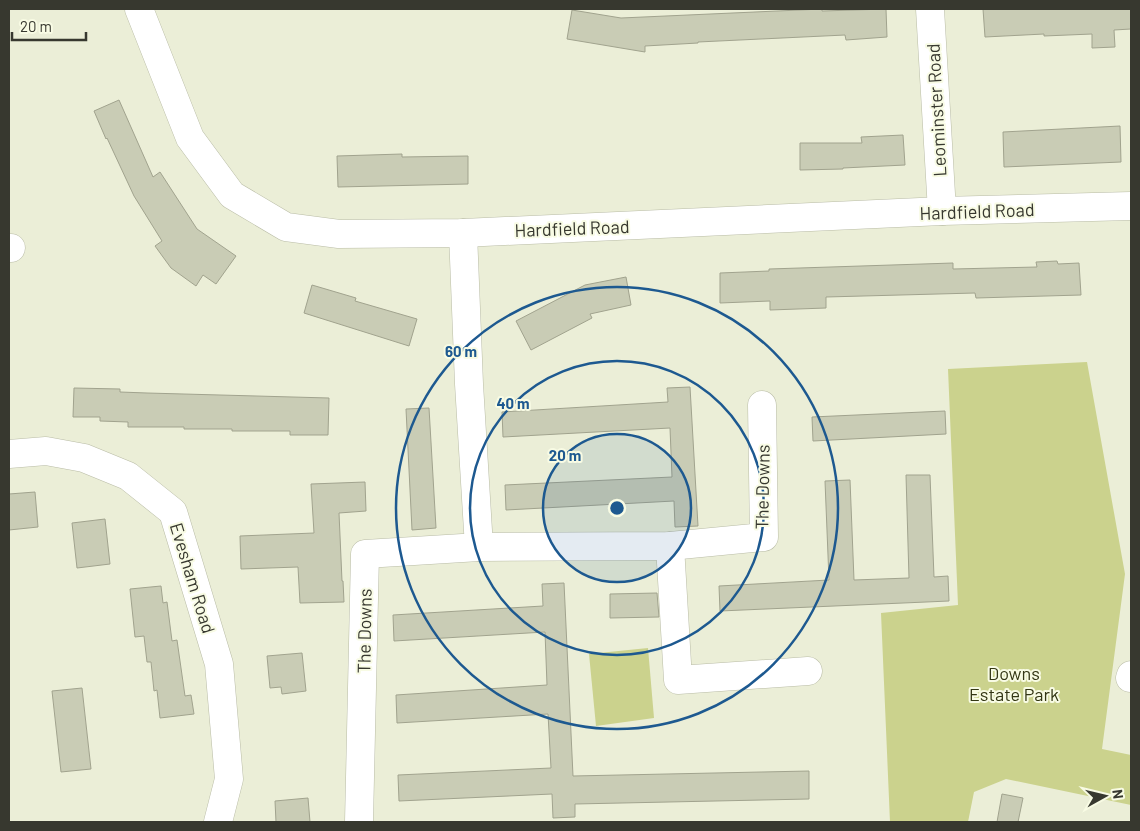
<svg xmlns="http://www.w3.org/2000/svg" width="1140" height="831" font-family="Barlow,sans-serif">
	<rect width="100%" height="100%" fill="#ebeed7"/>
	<!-- green -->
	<g fill="#cbd28d">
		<path d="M1087,362L1125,574L1102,749L1131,755V805L1006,779L974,792L968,822H890L881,613L958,605L948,369Z"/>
		<path d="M648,648L654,718L596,726L589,654Z"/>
	</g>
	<!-- building -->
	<g fill="#c9ccb5" stroke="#a1a38e">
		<path d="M822,9V11L886,9L887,37L846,40L845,35L698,42V43L645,46V52L567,39L572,10L621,18Z"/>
		<path d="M983,9H1131V29L1114,30L1115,47L1092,48V34L1044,36V34L985,37Z"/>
		<path d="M119,100L153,177L160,172L197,229L236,256L216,284L203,275L196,286L171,268L155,246L162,241L134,196L107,138L106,139L94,111Z"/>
		<path d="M1120,126L1121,162L1004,167L1003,132Z"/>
		<path d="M903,135L905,165L843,168V169L800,170V143H862L861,137Z"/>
		<path d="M402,154V157L468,156V184L338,187L337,156Z"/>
		<path d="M1057,261L1058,264L1079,263L1081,295L976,298L975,293L826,297V308L770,310V301L720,303V273L769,271V269L953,263V269L1037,267L1036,262Z"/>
		<path d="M626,277L631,305L590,314L592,318L531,350L516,321L585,285Z"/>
		<path d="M312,285L356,298L355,301L417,319L409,346L304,313Z"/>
		<path d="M690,387L698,526L675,527L674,501L506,510L505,485L672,477L670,428L503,437L502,412L668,402L667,388Z"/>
		<path d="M74,388L120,389V392L147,393L329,398L328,435H290V431H232V429H184V427H128V422L100,421V417H73Z"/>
		<path d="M429,408L436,528L412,530L406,409Z"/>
		<path d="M945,411L946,434L813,441L812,417Z"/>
		<path d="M906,475H930L934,577L948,576L949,601L720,611L719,586L829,580L825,481L850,480L854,580L909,578Z"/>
		<path d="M365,482L366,511L339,513L342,581H343L344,602L300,603L298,567L241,569L240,536L314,533L311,484Z"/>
		<path d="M35,492L38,527L9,530V494Z"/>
		<path d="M105,519L110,564L77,568L72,523Z"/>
		<path d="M564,583L573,776L809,771V799L575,804V817L553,818L552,794L399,801L398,775L551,768L548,714L397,723L396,695L547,685L545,632L394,641L393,615L543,606L542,584Z"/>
		<path d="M161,586L163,603L167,602L172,641L177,640L185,696L191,695L194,714L160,718L157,690L154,691L151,662H147L144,636L135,637L130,589Z"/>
		<path d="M657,593L659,617L610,618V594Z"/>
		<path d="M302,653L306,691L282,694L281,687L270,688L267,656Z"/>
		<path d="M82,688L91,769L61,772L52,691Z"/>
		<path d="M1002,794L1023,798L1018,822H997Z"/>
		<path d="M308,798L310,822H276L275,801Z"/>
	</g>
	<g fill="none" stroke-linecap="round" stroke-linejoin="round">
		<defs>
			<g id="minor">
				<path d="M139,9L190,138L232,195L286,227L339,234L463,233L942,211L1131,206"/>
				<path d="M930,9L942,211"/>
				<path d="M463,233L469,384L479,547"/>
				<path d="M9,248H11"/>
				<path d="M9,454L46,451L84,458L128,476L173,512L219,664L229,779L218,822"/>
				<path d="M670,546L678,680L808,671"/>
				<path d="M1130,678L1131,675"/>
				<path d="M359,822L365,554L479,547L670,546L764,537L762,405"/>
			</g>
		</defs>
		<!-- minor casing -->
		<use href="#minor" stroke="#b9bca6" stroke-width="29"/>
		<!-- minor -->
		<use href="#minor" stroke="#fff" stroke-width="28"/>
	</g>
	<!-- distance rings -->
	<circle cx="617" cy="508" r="74" fill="#1d5990" fill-opacity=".12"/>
	<g fill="none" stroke="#1d5990" stroke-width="2.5">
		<circle cx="617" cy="508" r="74"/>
		<circle cx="617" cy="508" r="147"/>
		<circle cx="617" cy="508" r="221"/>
	</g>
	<g text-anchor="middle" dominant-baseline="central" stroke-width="4" stroke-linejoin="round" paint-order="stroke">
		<!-- street labels -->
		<g font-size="18" fill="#37382f" stroke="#f8fbe4">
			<text transform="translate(936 110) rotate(-93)">Leominster Road</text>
			<text transform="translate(977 211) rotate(-2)">Hardfield Road</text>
			<text transform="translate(572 228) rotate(-2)">Hardfield Road</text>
			<text transform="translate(762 487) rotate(-89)">The Downs</text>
			<text transform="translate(193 578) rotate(73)">Evesham Road</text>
			<text transform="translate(364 631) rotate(-89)">The Downs</text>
		</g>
		<!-- park labels -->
		<g font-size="18" fill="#333614" stroke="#f8fbe4">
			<text x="1014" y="673">Downs<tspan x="1014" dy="21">Estate Park</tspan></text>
		</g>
	</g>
	<circle cx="617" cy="508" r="8" fill="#1d5990" stroke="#f8fbe4" stroke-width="2.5"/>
	<g font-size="15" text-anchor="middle" font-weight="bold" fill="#1d5990" stroke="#f8fbe4" stroke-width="4" stroke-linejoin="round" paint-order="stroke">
		<text x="461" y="357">60 m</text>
		<text x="513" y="409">40 m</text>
		<text x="565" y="461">20 m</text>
	</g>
	<!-- border -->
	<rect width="1140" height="831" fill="none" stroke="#37382f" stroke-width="20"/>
	<!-- north arrow -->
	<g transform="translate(1105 796) rotate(82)" stroke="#f8fbe4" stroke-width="4" paint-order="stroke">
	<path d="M0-4L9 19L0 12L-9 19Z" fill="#37382f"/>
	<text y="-8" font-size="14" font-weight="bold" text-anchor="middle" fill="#37382f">N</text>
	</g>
	<!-- scale -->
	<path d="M12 32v8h74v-8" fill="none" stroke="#37382f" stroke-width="2.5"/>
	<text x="20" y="32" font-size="15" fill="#37382f" stroke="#f8fbe4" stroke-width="4" paint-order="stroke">20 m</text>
</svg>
